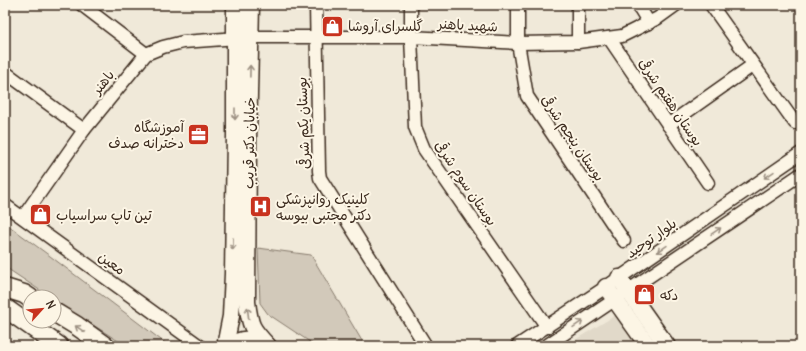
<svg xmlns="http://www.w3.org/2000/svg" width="806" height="351" font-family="Delius,'Playpen Sans Arabic',sans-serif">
	<rect width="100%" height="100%" fill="#f0e9d9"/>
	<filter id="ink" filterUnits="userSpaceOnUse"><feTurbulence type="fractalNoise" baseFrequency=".025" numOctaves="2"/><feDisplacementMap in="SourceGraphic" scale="8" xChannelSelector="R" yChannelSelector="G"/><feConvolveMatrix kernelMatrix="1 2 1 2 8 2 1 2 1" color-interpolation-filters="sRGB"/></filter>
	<g filter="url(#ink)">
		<!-- built -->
		<path fill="#e1d9c9" d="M616,315L637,346H565Z"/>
		<!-- green -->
		<g fill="#d2c9ba" stroke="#867a6c">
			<path d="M5,223L50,256L169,346H126L54,300V297H50L5,267Z"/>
			<path d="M258,248L311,255L365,346H316L268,314L260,303Z"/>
		</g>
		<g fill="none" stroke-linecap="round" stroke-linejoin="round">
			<defs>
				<g id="minor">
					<path d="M82,5L146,54"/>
					<path d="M316,5L319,171L320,178L426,346"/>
					<path d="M411,5V37L415,127L424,149L547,327"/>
					<path d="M518,5V43L527,96L624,241"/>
					<path d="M638,5L649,23"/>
					<path d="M711,5L795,123"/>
					<path d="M609,38L708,183"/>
					<path d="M578,42V5"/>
					<path d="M5,72L84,130"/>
					<path d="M668,125L753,65"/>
					<path d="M5,205L200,346"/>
					<path d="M23,217L84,130L146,54L163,47L183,42L251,37H411L518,43L578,42L622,36L658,18L676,5"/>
					<path d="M517,346L606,287L801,153"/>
					<path d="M546,346L801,174"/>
				</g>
				<g id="major">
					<path d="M251,5L248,138L247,302C250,326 251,328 268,346"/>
					<path d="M619,278L667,346"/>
					<path d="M606,287L648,346"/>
					<path d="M225,346L231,316L233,274L235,136V5"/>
					<path d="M229,346C246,336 250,340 267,345"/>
				</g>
				<g id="highway">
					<path d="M5,288L24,294L30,298"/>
					<path d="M5,308L59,346"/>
					<path d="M54,312L77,326L105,346"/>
				</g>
			</defs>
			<!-- minor casing -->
			<use href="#minor" stroke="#3b2a1e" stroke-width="15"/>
			<!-- major casing -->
			<use href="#major" stroke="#3b2a1e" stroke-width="19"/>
			<!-- highway casing -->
			<use href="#highway" stroke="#3b2a1e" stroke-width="21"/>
			<!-- minor -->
			<use href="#minor" stroke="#fcf5e5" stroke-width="12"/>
			<!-- major -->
			<use href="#major" stroke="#fcf5e5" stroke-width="16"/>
			<!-- highway -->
			<use href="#highway" stroke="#fcf5e5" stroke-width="18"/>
		</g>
		<!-- one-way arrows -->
		<defs><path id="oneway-shaft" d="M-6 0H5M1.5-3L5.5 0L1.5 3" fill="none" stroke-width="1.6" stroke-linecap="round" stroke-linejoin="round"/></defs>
		<g stroke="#9c9082">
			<use href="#oneway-shaft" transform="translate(250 71) rotate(-89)"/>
			<use href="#oneway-shaft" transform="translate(235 114) rotate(90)"/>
			<use href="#oneway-shaft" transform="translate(769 175) rotate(146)"/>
			<use href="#oneway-shaft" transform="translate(716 231) rotate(-34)"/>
			<use href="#oneway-shaft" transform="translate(233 244) rotate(91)"/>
			<use href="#oneway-shaft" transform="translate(662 249) rotate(145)"/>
			<use href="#oneway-shaft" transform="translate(248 313) rotate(-97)"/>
			<use href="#oneway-shaft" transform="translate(578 324) rotate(-34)"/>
			<use href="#oneway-shaft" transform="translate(80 329) rotate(-146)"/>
		</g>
	</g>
	<!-- icons -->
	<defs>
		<symbol id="shop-square" viewBox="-11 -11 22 22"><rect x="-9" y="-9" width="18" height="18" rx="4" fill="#c8321e" stroke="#fcf5e5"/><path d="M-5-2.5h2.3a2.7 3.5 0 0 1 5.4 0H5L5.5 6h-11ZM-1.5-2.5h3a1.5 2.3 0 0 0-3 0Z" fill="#fff"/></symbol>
		<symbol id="office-square" viewBox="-11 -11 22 22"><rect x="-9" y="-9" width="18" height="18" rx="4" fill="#c8321e" stroke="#fcf5e5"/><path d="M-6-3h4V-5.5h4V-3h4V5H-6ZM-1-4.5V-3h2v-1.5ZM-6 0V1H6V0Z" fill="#fff"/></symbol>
		<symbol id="hospital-square" viewBox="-11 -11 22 22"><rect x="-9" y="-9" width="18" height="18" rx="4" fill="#c8321e" stroke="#fcf5e5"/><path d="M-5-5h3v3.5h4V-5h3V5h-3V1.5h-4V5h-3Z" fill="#fff"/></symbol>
	</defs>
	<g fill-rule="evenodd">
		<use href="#shop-square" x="320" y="14" width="25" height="25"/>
		<use href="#office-square" x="186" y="122" width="25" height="25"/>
		<use href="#hospital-square" x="248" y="194" width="25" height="25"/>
		<use href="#shop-square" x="28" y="202" width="25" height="25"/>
		<use href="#shop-square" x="632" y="282" width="25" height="25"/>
	</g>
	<g text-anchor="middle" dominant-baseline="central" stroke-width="4" stroke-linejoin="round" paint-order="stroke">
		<!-- street labels -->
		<g font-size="14" fill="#3b2a1e" stroke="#fcf5e5">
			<text transform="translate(468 25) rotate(3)">شهید باهنر</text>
			<text transform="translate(103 82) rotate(-51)">باهنر</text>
			<text transform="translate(671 102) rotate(56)">بوستان هفتم شرقی</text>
			<text transform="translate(303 123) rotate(-92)">بوستان یکم شرقی</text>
			<text transform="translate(573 138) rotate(56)">بوستان پنجم شرقی</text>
			<text transform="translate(249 143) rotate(-89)">خیابان دکتر قریب</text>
			<text transform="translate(466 183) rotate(56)">بوستان سوم شرقی</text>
			<text transform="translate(651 238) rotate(-35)">بلوار توحید</text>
			<text transform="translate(112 263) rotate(36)">معین</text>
		</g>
		<!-- poi labels -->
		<g font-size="14" fill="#3b2a1e" stroke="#fcf5e5" text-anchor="start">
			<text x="348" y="26">گلسرای آروشا</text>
			<text x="184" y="127" text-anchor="end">آموزشگاه<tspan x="184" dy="16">دخترانه صدف</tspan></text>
			<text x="276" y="199">کلینیک روانپزشکی<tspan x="276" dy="16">دکتر مجتبی بیوسه</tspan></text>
			<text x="56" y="215">تین تاپ سراسیاب</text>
			<text x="660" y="295">دکه</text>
		</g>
	</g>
	<!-- margin -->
	<rect width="806" height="351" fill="none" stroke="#fcf5e5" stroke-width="20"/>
	<rect x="10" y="10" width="786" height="331" fill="none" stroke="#3b2a1e" stroke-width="1.5" filter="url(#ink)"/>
	<!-- north arrow -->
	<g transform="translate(42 309) rotate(63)"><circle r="19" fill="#fcf5e5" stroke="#afa495"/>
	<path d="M0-3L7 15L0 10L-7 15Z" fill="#c8321e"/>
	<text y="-6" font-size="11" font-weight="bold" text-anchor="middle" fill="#3b2a1e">N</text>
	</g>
</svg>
